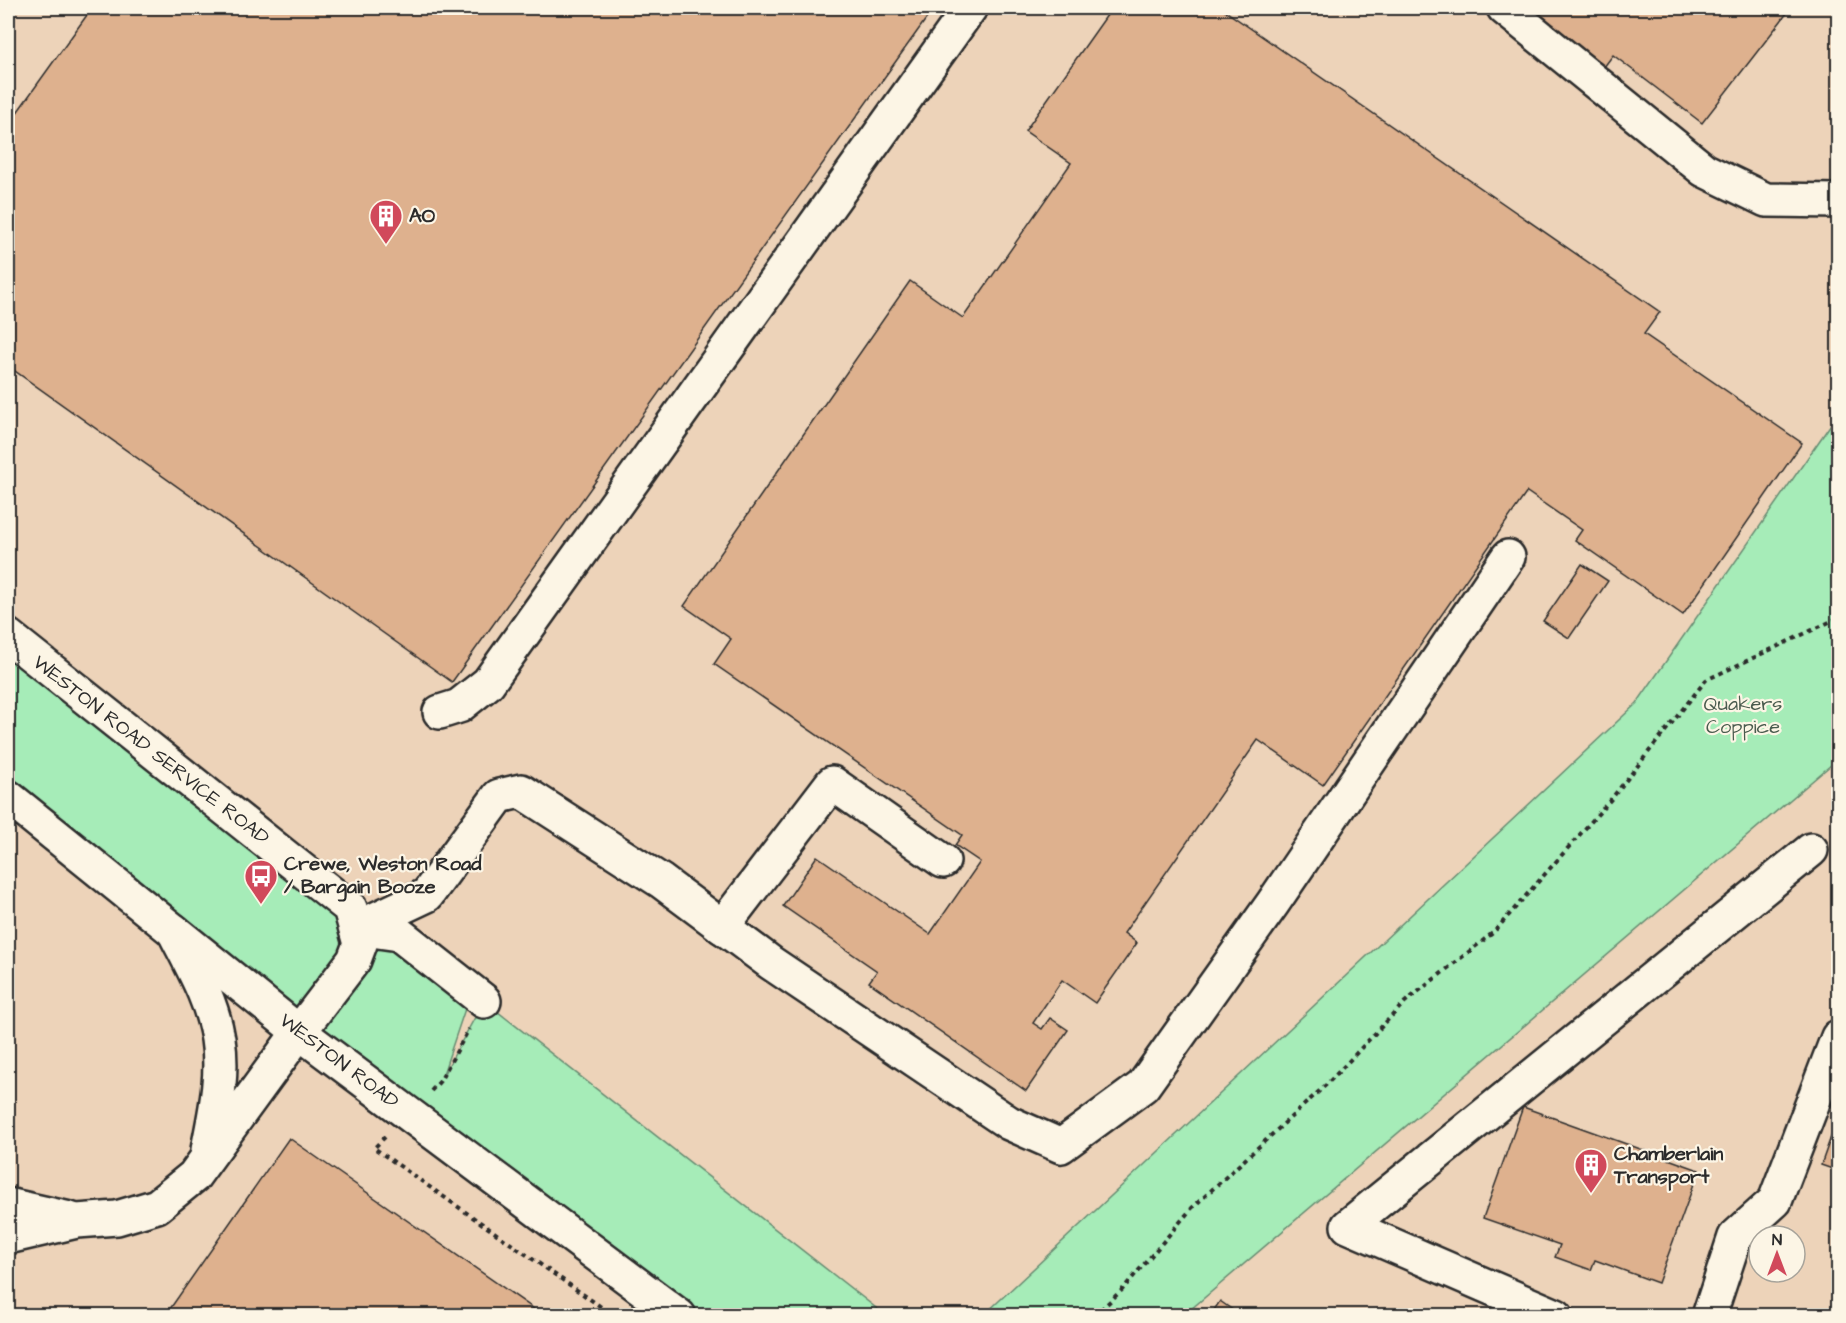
<svg xmlns="http://www.w3.org/2000/svg" width="1846" height="1323" font-family="'Architects Daughter',sans-serif">
	<rect width="100%" height="100%" fill="#f3e1cb"/>
	<filter id="ink" filterUnits="userSpaceOnUse"><feTurbulence type="fractalNoise" baseFrequency=".0167" numOctaves="2"/><feDisplacementMap in="SourceGraphic" scale="12" xChannelSelector="R" yChannelSelector="G"/><feConvolveMatrix kernelMatrix="1 2 1 2 8 2 1 2 1" color-interpolation-filters="sRGB"/></filter>
	<g filter="url(#ink)">
		<!-- built -->
		<g fill="#edd3b9" fill-rule="evenodd">
			<path d="M8,8H1838V414L1637,703L984,1315H8Z"/>
			<path d="M1838,759V1315H1184ZM1759,1236H1795V1272H1759Z"/>
		</g>
		<!-- green -->
		<g fill="#a6ecb8" stroke="#688c72" stroke-width="1.5">
			<path d="M1838,414V759L1184,1315H984L1637,703Z"/>
			<path d="M8,635L471,991L442,1077L484,1001L885,1315H679L8,797Z"/>
		</g>
		<!-- building -->
		<g fill="#deb18e" stroke="#2b2b2b" stroke-width="1.5">
			<path d="M92,8H934L452,682L8,366V125Z"/>
			<path d="M1112,8H1221L1660,312L1644,334L1802,443L1683,615L1575,540L1582,530L1527,492L1323,785L1258,740L1124,933L1137,943L1095,1003L1062,980L1033,1023L1042,1029L1050,1018L1068,1030L1026,1091L869,982L877,971L783,906L817,856L930,934L980,862L955,845L962,835L714,664L731,639L684,606L910,281L963,318L1071,163L1025,131Z"/>
			<path d="M1525,8H1791L1702,123L1613,55L1604,67Z"/>
			<path d="M1582,564L1608,581L1569,638L1543,621Z"/>
			<path d="M1523,1107L1699,1170L1658,1283L1595,1260L1591,1270L1555,1257L1560,1245L1483,1218Z"/>
			<path d="M1838,1117V1171L1821,1165Z"/>
			<path d="M289,1138L544,1316H165Z"/>
			<path d="M1220,1301L1241,1316H1210Z"/>
		</g>
		<g fill="none" stroke-linecap="round" stroke-linejoin="round">
			<defs>
				<g id="minor">
					<path d="M1504,8L1704,170L1766,200L1838,201"/>
					<path d="M8,636L350,908L360,944L354,960L299,1032L194,1176L157,1206L117,1218L77,1221L8,1237"/>
					<path d="M440,712L459,706L488,683L970,8"/>
					<path d="M722,927L832,783L943,861"/>
					<path d="M357,928L427,895L499,796L521,791L661,881L771,963L1009,1123L1061,1146L1143,1086L1273,903L1508,557"/>
					<path d="M357,928L399,934L484,1001"/>
					<path d="M174,931C191,965 212,1000 218,1039C224,1076 215,1113 208,1150"/>
					<path d="M8,1205L70,1219"/>
					<path d="M1556,1316L1348,1226L1811,850"/>
					<path d="M1709,1316L1735,1237L1775,1201L1838,1037"/>
				</g>
				<path id="major" d="M8,797L299,1032L679,1316"/>
			</defs>
			<!-- minor casing -->
			<use href="#minor" stroke="#2b2b2b" stroke-width="38"/>
			<!-- major casing -->
			<use href="#major" stroke="#2b2b2b" stroke-width="38"/>
			<!-- path -->
			<g stroke="#2b2b2b" stroke-width="4" stroke-dasharray="4.5 4.5" stroke-linecap="butt">
				<path d="M431,1091L440,1081L469,1029"/>
				<path d="M385,1137L374,1148L614,1316"/>
				<path d="M1094,1316L1122,1290L1192,1208L1327,1084L1405,1002L1494,932L1612,798L1706,680L1838,618"/>
			</g>
			<!-- minor -->
			<use href="#minor" stroke="#fcf5e5" stroke-width="33"/>
			<!-- major -->
			<use href="#major" stroke="#fcf5e5" stroke-width="33"/>
		</g>
	</g>
	<!-- icons -->
	<defs>
		<symbol id="building-pin" viewBox="-11 -11 22 30"><path d="M0 17L-7.5 6A9.5 9.5 0 1 1 7.5 6Z" fill="#d1495b" stroke="#fcf5e5"/><path d="M-4-6H4V6H1V3H-1V6H-4ZM-2.5-4.3h1.7v1.8h-1.7ZM.8-4.3h1.7v1.8H.8ZM-2.5-1h1.7V.8h-1.7ZM.8-1h1.7V.8H.8Z" fill="#fff"/></symbol>
		<symbol id="bus-pin" viewBox="-11 -11 22 30"><path d="M0 17L-7.5 6A9.5 9.5 0 1 1 7.5 6Z" fill="#d1495b" stroke="#fcf5e5"/><path d="M-5-6H5V4H4V6H2V4H-2V6H-4V4H-5ZM-3.5-4V0h7V-4ZM-3.5 1.2v1.5H-2V1.2ZM2 1.2v1.5H3.5V1.2Z" fill="#fff"/></symbol>
	</defs>
	<g fill-rule="evenodd">
		<use href="#building-pin" x="367" y="197" width="38" height="52"/>
		<use href="#bus-pin" x="242" y="857" width="38" height="52"/>
		<use href="#building-pin" x="1572" y="1146" width="38" height="52"/>
	</g>
	<g text-anchor="middle" dominant-baseline="central" stroke-width="4.5" stroke-linejoin="round" paint-order="stroke">
		<!-- poi labels -->
		<g font-size="20" font-weight="bold" fill="#2b2b2b" stroke="#fcf5e5" text-anchor="start">
			<text x="409" y="216">AO</text>
			<text x="284" y="864">Crewe, Weston Road<tspan x="284" dy="23">/ Bargain Booze</tspan></text>
			<text x="1614" y="1154">Chamberlain<tspan x="1614" dy="23">Transport</tspan></text>
		</g>
		<!-- park labels -->
		<g font-size="20" fill="#4a5b4e" stroke="#fcf5e5">
			<text x="1743" y="704">Quakers<tspan x="1743" dy="23">Coppice</tspan></text>
		</g>
		<!-- street labels -->
		<g font-size="20" fill="#2b2b2b" stroke="#fcf5e5">
			<text transform="translate(151 750) rotate(38)">WESTON ROAD SERVICE ROAD</text>
			<text transform="translate(339 1061) rotate(37)">WESTON ROAD</text>
		</g>
	</g>
	<!-- margin -->
	<rect width="1846" height="1323" fill="none" stroke="#fcf5e5" stroke-width="30"/>
	<rect x="15" y="15" width="1816" height="1293" fill="none" stroke="#2b2b2b" stroke-width="2" filter="url(#ink)"/>
	<!-- north arrow -->
	<g transform="translate(1777 1254)"><circle r="28" fill="#fcf5e5" stroke="#a8a49b" stroke-width="1.5"/>
	<path d="M0-4.5L10 22L0 15L-10 22Z" fill="#d1495b"/>
	<text y="-9" font-size="16" font-weight="bold" text-anchor="middle" fill="#2b2b2b">N</text>
	</g>
</svg>
